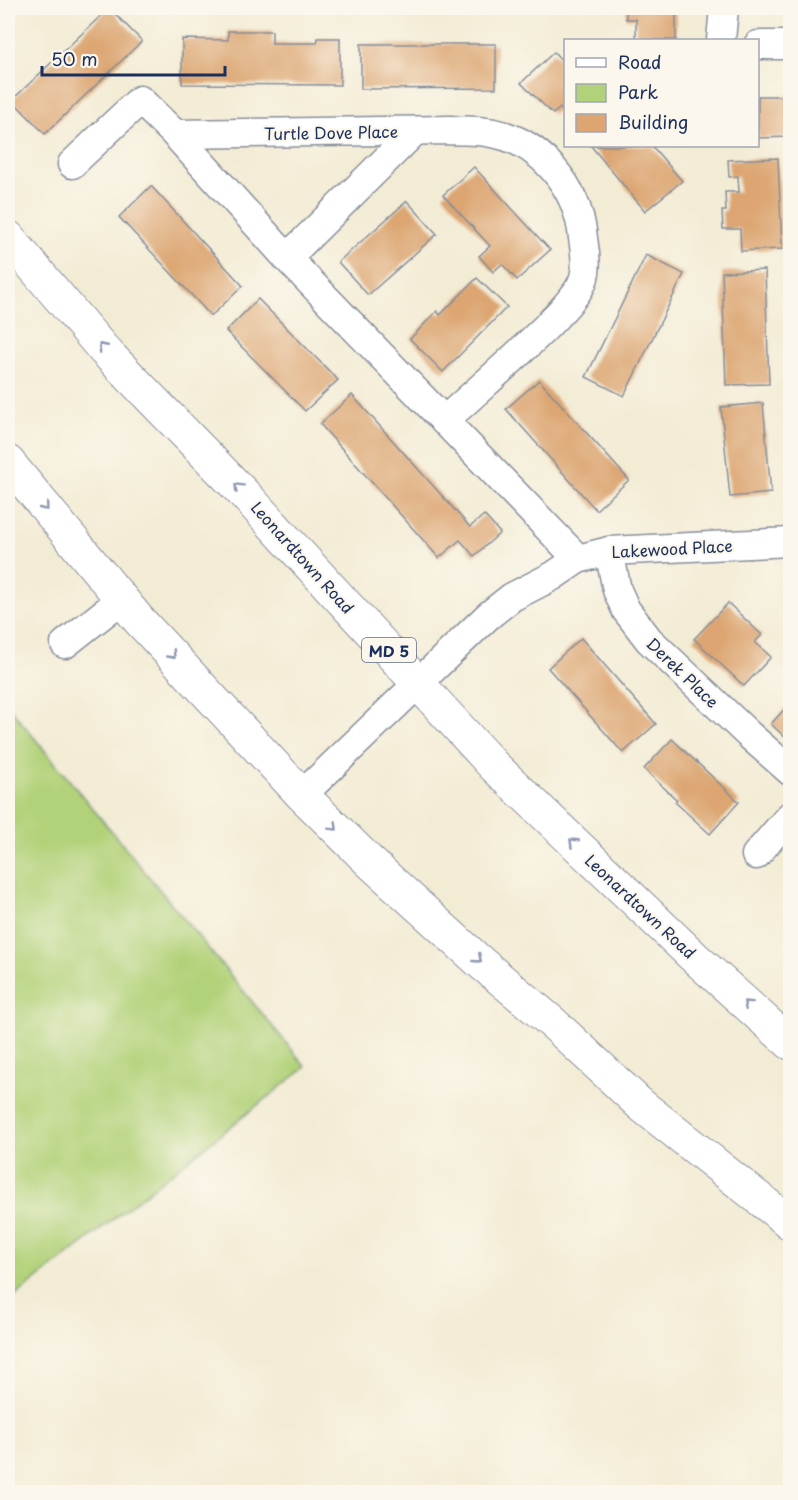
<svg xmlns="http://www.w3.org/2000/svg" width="798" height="1500" font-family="'Playpen Sans',sans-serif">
	<rect width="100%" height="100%" fill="#fbf7ec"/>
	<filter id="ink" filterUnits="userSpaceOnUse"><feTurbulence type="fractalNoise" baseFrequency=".0167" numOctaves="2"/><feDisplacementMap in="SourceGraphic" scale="12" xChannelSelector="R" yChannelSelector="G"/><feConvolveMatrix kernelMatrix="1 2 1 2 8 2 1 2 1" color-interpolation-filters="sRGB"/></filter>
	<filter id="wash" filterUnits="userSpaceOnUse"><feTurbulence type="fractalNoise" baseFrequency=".008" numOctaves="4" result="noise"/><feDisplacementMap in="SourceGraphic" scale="24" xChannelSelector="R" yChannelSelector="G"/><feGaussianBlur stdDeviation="1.35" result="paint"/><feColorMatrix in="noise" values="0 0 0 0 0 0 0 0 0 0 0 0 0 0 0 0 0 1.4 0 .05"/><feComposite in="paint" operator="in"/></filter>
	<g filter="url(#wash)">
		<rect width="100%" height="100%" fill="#f3ecd5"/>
		<!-- green -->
		<path fill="#b2d279" stroke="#66806c" stroke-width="1.5" d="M8,706L306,1067L8,1302Z"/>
		<g id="blocks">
			<!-- building -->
			<g fill="#dca571">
				<path d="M109,8L142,41L45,134L12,100Z"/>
				<path d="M626,8H676V40H636V19H626Z"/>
				<path d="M228,31H272V43H317L318,38H340V85L182,84V39L228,40Z"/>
				<path d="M361,44H496V88L361,89Z"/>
				<path d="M554,52L566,65V115L560,108L553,114L521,83Z"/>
				<path d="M758,96H790V137L758,138Z"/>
				<path d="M591,146H652L682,181L645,211Z"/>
				<path d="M778,158L782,249L741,251L740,229H723L722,211H726L725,192H739L738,176L729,177L728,160Z"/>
				<path d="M474,167L550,250L517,280L502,264L493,272L479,256L490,246L443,195Z"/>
				<path d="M151,186L243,286L211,316L119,217Z"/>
				<path d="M407,201L437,234L368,295L338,262Z"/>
				<path d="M646,255L684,274L624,396L586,377Z"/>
				<path d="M765,270L769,384L726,385L722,272Z"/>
				<path d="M477,278L507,307L443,372L410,339L437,311L440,315Z"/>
				<path d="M258,299L338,380L305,411L226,331Z"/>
				<path d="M539,380L629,480L596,510L506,409Z"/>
				<path d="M352,395L470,527L484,515L500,533L474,556L460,540L439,558L320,424Z"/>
				<path d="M763,403L771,493L730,497L721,407Z"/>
				<path d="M728,603L762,635L755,642L771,657L744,686L694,639Z"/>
				<path d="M581,638L656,724L623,753L548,668Z"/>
				<path d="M790,703V742L771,724Z"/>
				<path d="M672,739L739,802L710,834L675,802L677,800L644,769Z"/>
			</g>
		</g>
	</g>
	<g filter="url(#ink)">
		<use href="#blocks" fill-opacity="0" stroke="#878e9a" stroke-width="1.5"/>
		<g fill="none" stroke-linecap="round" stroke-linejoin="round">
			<defs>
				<g id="street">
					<path d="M721,40L724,8"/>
					<path d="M758,45H790"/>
					<path d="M175,134L450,130C462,131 474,130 486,132C539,138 578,187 583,238C585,253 589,272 580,287C572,301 559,313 548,325C515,358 479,389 444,421"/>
					<path d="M72,164L140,100L175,134L287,258L578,559"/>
					<path d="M287,258L415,131"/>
					<path d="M609,551L617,590L626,610L649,640L748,734L790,771"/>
					<path d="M65,644L122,599"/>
					<path d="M302,795L488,616L512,597L553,576L578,559L609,551L790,542"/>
					<path d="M756,855L790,816"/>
				</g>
				<g id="highway">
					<path d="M8,237L104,350L249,499L493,765L694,957L790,1043"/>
					<path d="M8,462L138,619L302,795L370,862L480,962L554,1024L641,1105L790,1223"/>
				</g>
			</defs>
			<!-- street casing -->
			<use href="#street" stroke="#878e9a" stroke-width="31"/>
			<!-- highway casing -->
			<use href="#highway" stroke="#878e9a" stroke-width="35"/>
			<!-- street -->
			<use href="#street" stroke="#fff" stroke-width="28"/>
			<!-- highway -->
			<use href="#highway" stroke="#fff" stroke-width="33"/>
		</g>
		<!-- one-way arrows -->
		<defs><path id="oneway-chevron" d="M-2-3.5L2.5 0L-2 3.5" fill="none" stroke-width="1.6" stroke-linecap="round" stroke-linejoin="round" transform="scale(1.5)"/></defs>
		<g stroke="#8d97ae">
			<use href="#oneway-chevron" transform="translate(102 347) rotate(-132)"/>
			<use href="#oneway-chevron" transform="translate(238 487) rotate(-135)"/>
			<use href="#oneway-chevron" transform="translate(45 507) rotate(51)"/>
			<use href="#oneway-chevron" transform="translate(172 655) rotate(47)"/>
			<use href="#oneway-chevron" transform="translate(334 827) rotate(45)"/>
			<use href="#oneway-chevron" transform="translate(573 842) rotate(-136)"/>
			<use href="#oneway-chevron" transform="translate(478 959) rotate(41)"/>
			<use href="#oneway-chevron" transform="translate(747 1004) rotate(-138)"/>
		</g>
	</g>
	<g text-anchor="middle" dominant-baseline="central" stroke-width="4.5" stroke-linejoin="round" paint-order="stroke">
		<!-- shield labels -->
		<rect fill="#fbf7ec" stroke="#5e6b89" stroke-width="1.5" x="362" y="638" width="54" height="24" rx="4.5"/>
		<g font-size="15" font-weight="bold" fill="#1b2f5e">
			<text x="389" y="650">MD 5</text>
		</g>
		<!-- street labels -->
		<g font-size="16" fill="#1b2f5e" stroke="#fbf7ec">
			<text transform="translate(331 132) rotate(-1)">Turtle Dove Place</text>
			<text transform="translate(672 548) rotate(-3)">Lakewood Place</text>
			<text transform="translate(303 557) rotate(48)">Leonardtown Road</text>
			<text transform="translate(683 672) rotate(44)">Derek Place</text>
			<text transform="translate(641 906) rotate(43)">Leonardtown Road</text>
		</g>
	</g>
	<!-- margin -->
	<rect width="798" height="1500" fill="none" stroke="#fbf7ec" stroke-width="30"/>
	<!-- legend -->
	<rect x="564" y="39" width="195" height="108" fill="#fbf7ec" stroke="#a1a7b3" stroke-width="1.5"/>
	<rect x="576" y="58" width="30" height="9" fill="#ffffff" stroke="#a1a7b3" stroke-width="1.5"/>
	<text x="618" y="69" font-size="18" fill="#1b2f5e">Road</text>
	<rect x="576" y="84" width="30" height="18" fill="#b2d279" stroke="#a1a7b3" stroke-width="1.5"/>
	<text x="618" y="99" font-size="18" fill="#1b2f5e">Park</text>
	<rect x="576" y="114" width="30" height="18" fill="#dca571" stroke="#a1a7b3" stroke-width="1.5"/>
	<text x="618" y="129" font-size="18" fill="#1b2f5e">Building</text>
	<!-- scale -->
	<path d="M42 66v9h183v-9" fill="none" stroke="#1b2f5e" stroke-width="3"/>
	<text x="51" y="66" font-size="18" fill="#1b2f5e" stroke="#fbf7ec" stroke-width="4.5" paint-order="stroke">50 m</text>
</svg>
